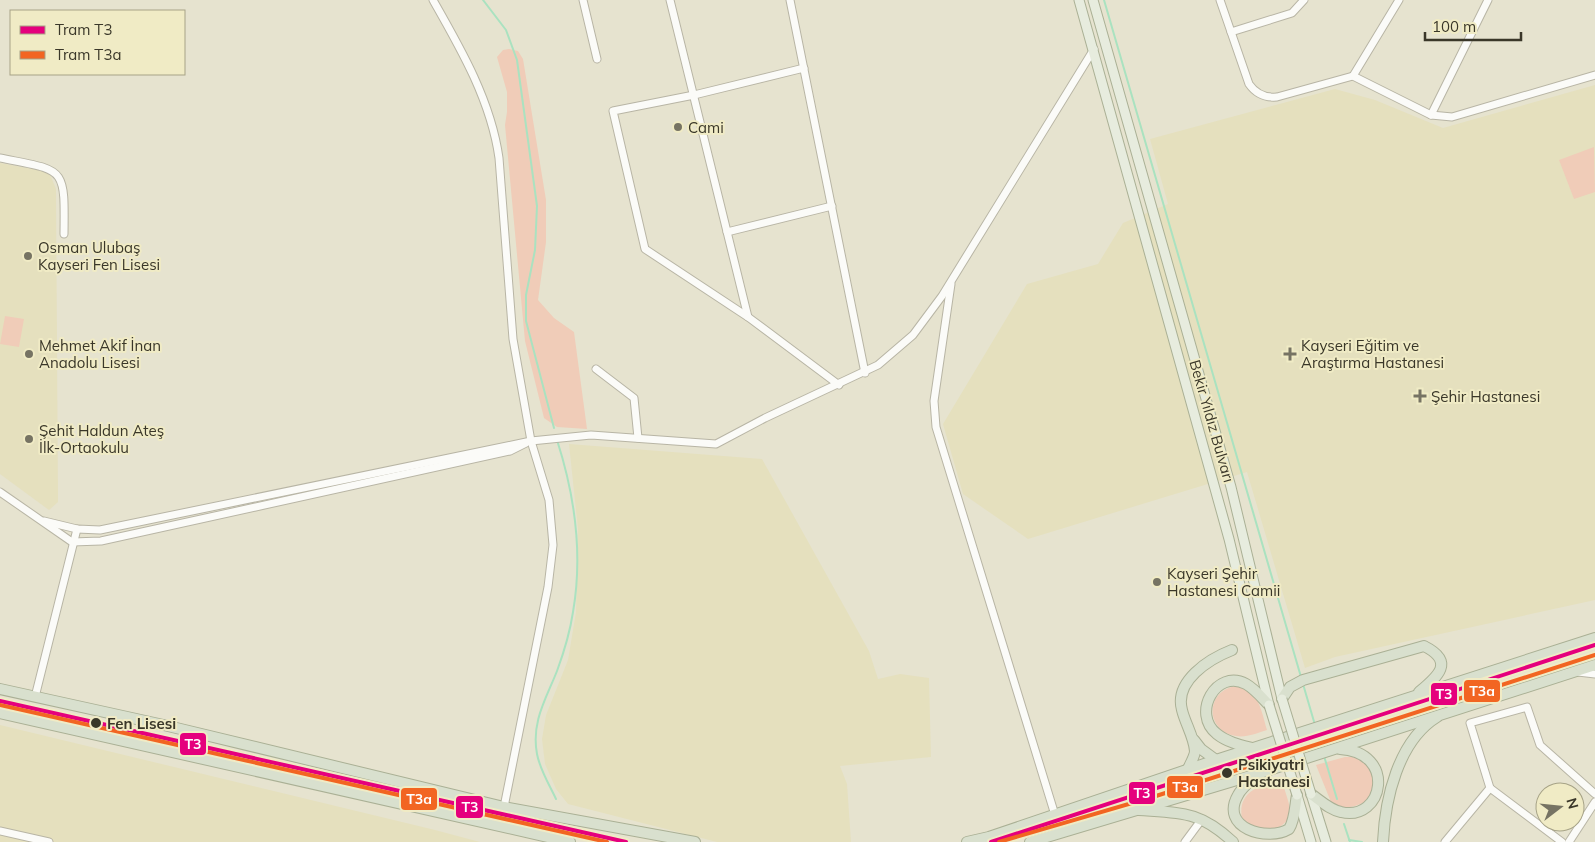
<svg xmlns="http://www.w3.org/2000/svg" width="1595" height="842" font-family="Mulish,sans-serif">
	<rect width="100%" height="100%" fill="#e6e3cf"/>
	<!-- built -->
	<g fill="#e5e0be">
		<path d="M1595,85V600L1335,657L1305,668L1247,472L1028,539L963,494L943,424L1027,284L1098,264L1123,223L1168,204L1150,139L1335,89L1375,100L1443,128Z"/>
		<path d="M0,163L49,172L56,189L58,502L49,510L0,474Z"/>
		<path d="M569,444L762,459L869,651L878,679L900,674L929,678L931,757L840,766L847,784L851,842H717L568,804L556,789L545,764L542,739L546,715L568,660L576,612L578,529Z"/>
		<path d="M0,725L435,830L480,842H0Z"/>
	</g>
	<!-- green -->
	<g fill="#f0ccb8">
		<path d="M509,49L518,51L523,59L546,200V242L538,300L554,318L574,332L587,429L557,427L544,418L525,341L505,125L507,112V92L497,57L503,50Z"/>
		<path d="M1594,147L1595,192L1574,199L1559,160Z"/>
		<path d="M5,316L24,319L19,347L0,344Z"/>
		<path d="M1235,686C1258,686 1262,713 1267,730C1257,733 1246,738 1236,736C1206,732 1204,692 1235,686Z"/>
		<path d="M1345,757C1368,756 1369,764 1376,783L1367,801C1354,807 1344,811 1331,802L1316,765Z"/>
		<path d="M1281,778C1291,812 1300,819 1264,835L1242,819C1237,791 1260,786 1281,778Z"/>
	</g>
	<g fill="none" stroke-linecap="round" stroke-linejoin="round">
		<!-- stream -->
		<g stroke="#aae2c0" stroke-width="2">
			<path d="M483,0L506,30L517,60L537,206L535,250L526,295V321L554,428"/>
			<path d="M1104,0L1301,677"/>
			<path d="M1303,684L1315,725"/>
			<path d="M1317,732L1322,749"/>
			<path d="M1324,756L1337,799"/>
			<path d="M556,799C549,784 540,770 537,754C531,722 546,699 557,671C564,652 570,632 573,612C583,554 575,496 557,440"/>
			<path d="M1344,824L1350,842"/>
			<path d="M1349,840L1362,842"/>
		</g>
		<defs>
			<g id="minor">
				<path d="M433,0C461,49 491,101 499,158L513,339L531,441L549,500L553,545L548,587L504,807"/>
				<path d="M583,0L597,59"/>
				<path d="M670,0L748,317"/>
				<path d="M790,0L865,373"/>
				<path d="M1220,0L1249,84C1256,94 1265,98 1277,97L1353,76L1431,115L1452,117L1595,75"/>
				<path d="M1231,32L1292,13L1304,0"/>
				<path d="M804,68L694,95L613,111L645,249L748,317L839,385"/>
				<path d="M1353,76L1399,0"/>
				<path d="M1431,115L1488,0"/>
				<path d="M0,158C65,171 65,165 64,234"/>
				<path d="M727,232L832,206"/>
				<path d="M951,284L934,401L936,427L1055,815"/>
				<path d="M596,369L634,398L638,438"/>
				<path d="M0,492L72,542L101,541L510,451L526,443"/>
				<path d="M44,521L77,529L100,530L531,441L591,435L716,444L765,418L878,365L913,335L942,296L1094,49"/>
				<path d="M1578,672L1595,674"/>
				<path d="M35,697L77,529"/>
				<path d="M0,831L49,842"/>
				<path d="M1185,842L1202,819"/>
				<path d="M1445,842L1490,788"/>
				<path d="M1562,842L1490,788L1470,723L1527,707L1540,745L1595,794"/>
				<path d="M1569,842L1595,802"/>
			</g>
			<g id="major">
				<path d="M1079,0L1229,539L1269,705"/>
				<path d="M1093,0L1231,487L1282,699"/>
				<path d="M1311,794L1326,842"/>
				<path d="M1297,795L1311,842"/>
			</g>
			<g id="highway">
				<path d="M0,689L168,726L504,807L695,842"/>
				<path d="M1282,699L1290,687L1303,680L1424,646C1456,662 1437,677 1419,692"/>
				<path d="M0,713L570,842"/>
				<path d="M1194,740L1201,749L1216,760"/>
				<path d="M1252,748C1240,745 1227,742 1217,734C1191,714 1216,668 1246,684C1255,689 1262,698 1269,705"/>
				<path d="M1188,769C1190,764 1195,756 1195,751C1194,737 1185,723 1182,710C1174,681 1209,659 1232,650"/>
				<path d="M1257,775C1251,781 1242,787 1238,795C1219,828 1267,842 1289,829C1295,820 1295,805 1297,795"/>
				<path d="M1311,794C1321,801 1330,810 1341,812C1384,822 1397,752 1340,749"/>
				<path d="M1139,810C1182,813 1200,811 1233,842"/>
				<path d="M967,842L989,837L1216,760L1595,638"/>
				<path d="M1030,842L1260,773L1595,665"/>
				<path d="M1383,842C1385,799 1398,741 1437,717"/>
			</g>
		</defs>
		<!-- minor casing -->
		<use href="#minor" stroke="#b8b5a5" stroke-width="9"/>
		<!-- major casing -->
		<use href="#major" stroke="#aab095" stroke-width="11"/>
		<!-- highway casing -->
		<use href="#highway" stroke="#aab095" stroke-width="12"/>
		<!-- minor -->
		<use href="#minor" stroke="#fbfbf8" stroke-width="7"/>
		<!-- major -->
		<use href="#major" stroke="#e7ecde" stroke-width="9"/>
		<!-- highway -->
		<use href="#highway" stroke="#d9e0ce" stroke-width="10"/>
		<defs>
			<g id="major-bridge">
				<path d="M1282,699L1311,794"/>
				<path d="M1269,705L1297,795"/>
			</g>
		</defs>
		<!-- major-bridge casing -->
		<use href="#major-bridge" stroke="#aab095" stroke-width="11" stroke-linecap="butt"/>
		<!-- major-bridge -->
		<use href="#major-bridge" stroke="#e7ecde" stroke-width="9"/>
		<defs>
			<g id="tram-1">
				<path d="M0,701L626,842"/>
				<path d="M991,842L1595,645"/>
			</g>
			<g id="tram-2">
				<path d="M0,705L607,842"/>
				<path d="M999,842L1156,796L1595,655"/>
			</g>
		</defs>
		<!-- tram-1 casing -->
		<use href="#tram-1" stroke="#f0ebc5" stroke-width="8"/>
		<!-- tram-2 casing -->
		<use href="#tram-2" stroke="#f0ebc5" stroke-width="8"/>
		<!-- tram-1 -->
		<use href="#tram-1" stroke="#e5007d" stroke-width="4"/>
		<!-- tram-2 -->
		<use href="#tram-2" stroke="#f26522" stroke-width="4"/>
	</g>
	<!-- markers -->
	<g fill="#767363" stroke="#f0ebc5" stroke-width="2">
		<circle cx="678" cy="127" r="5"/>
		<circle cx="28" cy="256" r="5"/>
		<circle cx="29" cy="354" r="5"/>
		<path d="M1287.5 346.5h5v5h5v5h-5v5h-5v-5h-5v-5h5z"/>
		<path d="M1417.5 388.5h5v5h5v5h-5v5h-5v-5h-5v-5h5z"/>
		<circle cx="29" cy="439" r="5"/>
		<circle cx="1157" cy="582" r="5"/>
	</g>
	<g fill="#3a3729" stroke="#f0ebc5" stroke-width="2">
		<circle cx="96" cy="723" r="6"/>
		<circle cx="1227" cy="773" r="6"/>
	</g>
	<g text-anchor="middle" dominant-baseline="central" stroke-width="4" stroke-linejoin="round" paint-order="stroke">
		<!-- poi labels -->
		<g font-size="15" fill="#3a3729" stroke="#f0ebc5" text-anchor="start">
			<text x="688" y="127">Cami</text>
			<text x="38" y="247">Osman Ulubaş<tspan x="38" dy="17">Kayseri Fen Lisesi</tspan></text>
			<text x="39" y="345">Mehmet Akif İnan<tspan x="39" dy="17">Anadolu Lisesi</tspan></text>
			<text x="1301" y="345">Kayseri Eğitim ve<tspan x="1301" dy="17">Araştırma Hastanesi</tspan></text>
			<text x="1431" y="396">Şehir Hastanesi</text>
			<text x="39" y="430">Şehit Haldun Ateş<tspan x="39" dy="17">İlk-Ortaokulu</tspan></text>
			<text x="1167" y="573">Kayseri Şehir<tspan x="1167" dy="17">Hastanesi Camii</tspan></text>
		</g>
		<!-- street labels -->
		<g font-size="15" fill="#3a3729" stroke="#f0ebc5">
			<text transform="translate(1212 421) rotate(74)">Bekir Yıldız Bulvarı</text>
		</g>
		<!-- stop labels -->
		<g font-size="15" font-weight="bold" fill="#3a3729" stroke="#f0ebc5" text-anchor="start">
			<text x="107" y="723">Fen Lisesi</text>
			<text x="1238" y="764">Psikiyatri<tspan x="1238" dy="17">Hastanesi</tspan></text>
		</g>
	</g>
	<g stroke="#f0ebc5" stroke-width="2">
		<rect x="1463" y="679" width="38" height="24" rx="5" fill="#f26522"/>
		<rect x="1430" y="682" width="28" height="24" rx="5" fill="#e5007d"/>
		<rect x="179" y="732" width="28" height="24" rx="5" fill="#e5007d"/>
		<rect x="1166" y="775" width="38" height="24" rx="5" fill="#f26522"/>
		<rect x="1128" y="781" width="28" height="24" rx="5" fill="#e5007d"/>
		<rect x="400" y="787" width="38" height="24" rx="5" fill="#f26522"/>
		<rect x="455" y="795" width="29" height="24" rx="5" fill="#e5007d"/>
	</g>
	<g font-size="14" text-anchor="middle" font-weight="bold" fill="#fff">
		<text x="1482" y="696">T3a</text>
		<text x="1444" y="699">T3</text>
		<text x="193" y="749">T3</text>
		<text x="1185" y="792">T3a</text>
		<text x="1142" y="798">T3</text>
		<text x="419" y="804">T3a</text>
		<text x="470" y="812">T3</text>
	</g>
	<!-- legend -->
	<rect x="10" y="10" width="175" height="65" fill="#f0ebc5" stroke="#a7a387"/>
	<rect x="20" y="26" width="25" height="8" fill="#e5007d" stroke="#a7a387"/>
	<text x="55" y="35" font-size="15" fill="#3a3729">Tram T3</text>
	<rect x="20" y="51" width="25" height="8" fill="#f26522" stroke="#a7a387"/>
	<text x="55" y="60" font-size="15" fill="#3a3729">Tram T3a</text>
	<!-- north arrow -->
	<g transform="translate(1560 807) rotate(74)"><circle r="24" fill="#f0ebc5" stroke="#a7a387"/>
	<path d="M0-4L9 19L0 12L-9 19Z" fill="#767363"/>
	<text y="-8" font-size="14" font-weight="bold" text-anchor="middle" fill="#3a3729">N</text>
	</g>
	<!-- scale -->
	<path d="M1425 32v8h96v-8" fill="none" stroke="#3a3729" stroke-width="2.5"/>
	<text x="1432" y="32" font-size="15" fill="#3a3729" stroke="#f0ebc5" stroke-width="4" paint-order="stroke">100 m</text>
</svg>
